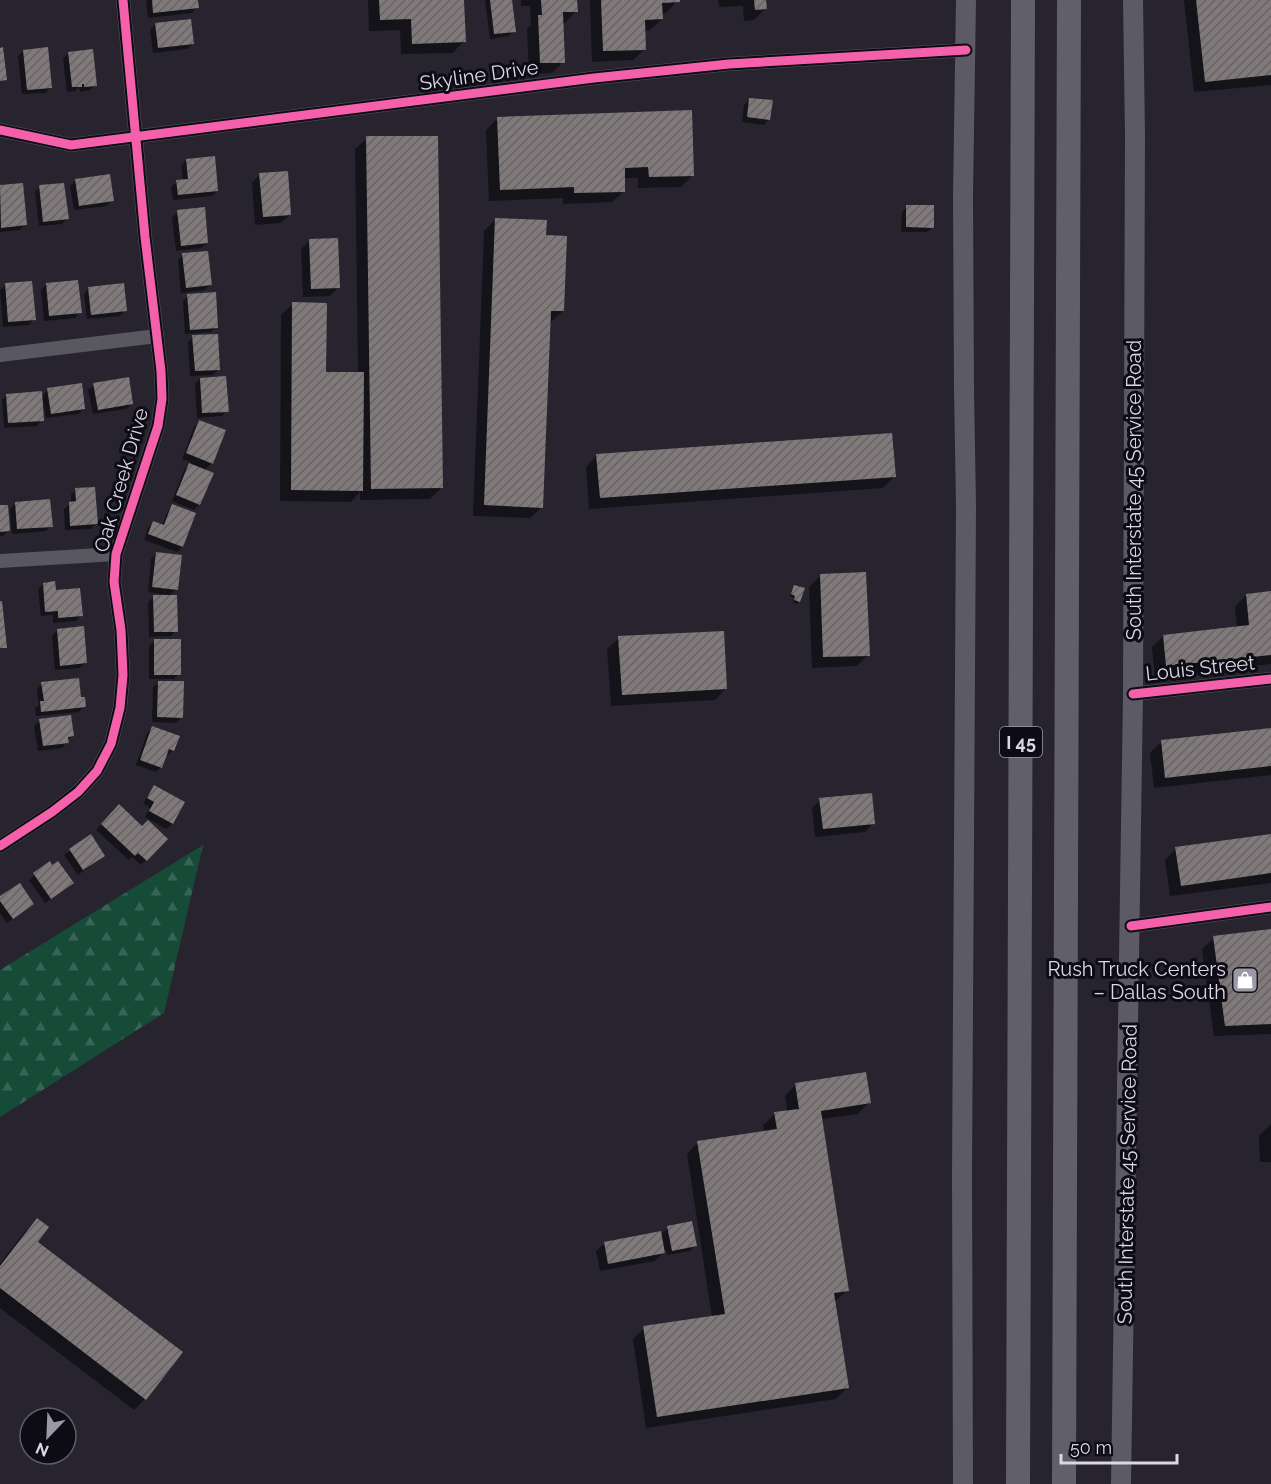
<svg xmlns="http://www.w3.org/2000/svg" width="1271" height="1484" font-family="Raleway,sans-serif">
	<defs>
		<pattern id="forest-firs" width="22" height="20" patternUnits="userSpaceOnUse" patternTransform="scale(1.5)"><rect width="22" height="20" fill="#164b38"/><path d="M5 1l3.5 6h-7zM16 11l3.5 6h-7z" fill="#376455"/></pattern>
		<pattern id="building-hatch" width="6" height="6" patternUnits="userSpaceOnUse" patternTransform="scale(1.5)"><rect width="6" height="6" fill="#7f797a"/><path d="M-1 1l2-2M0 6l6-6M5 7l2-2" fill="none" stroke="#676265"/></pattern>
	</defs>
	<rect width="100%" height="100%" fill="#27242f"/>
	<!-- forest -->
	<path fill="url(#forest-firs)" d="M203,845L164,1013L0,1117V970Z"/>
	<!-- shadow -->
	<g fill="#0007">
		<path d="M146,0H197V7L192,13L148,18Z"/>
		<path d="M368,0H463L464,41L453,53L401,54L400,30L369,31Z"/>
		<path d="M485,0H510L514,31L509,36L490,39Z"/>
		<path d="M521,0H576V11L565,23H562L563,62L552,73L529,74L527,28L531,25L530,6H521Z"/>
		<path d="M590,0H677V1L666,13H661L662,19L650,30L644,31L645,49L633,60L592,62Z"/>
		<path d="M718,0H765V9L754,20L744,21L743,6L719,7Z"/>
		<path d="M1184,0H1271V85L1194,92Z"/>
		<path d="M155,24L193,44L187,49L153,53L150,30Z"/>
		<path d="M23,51L51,87L46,93L22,94L18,56Z"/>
		<path d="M68,53L95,85L90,90L80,92L79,87L75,91L67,92L63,59Z"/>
		<path d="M750,99L769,119L764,125L742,122L744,105Z"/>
		<path d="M498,118L693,175L681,187L638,188V178H623L624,191L612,202L563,204V198L489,201L486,130Z"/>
		<path d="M367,138L441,488L430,499L360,500V492L351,502L280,501L281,315L293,304L324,374H358L355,149Z"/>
		<path d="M186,160L217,191L212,196L173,200L171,187L177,182L183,181L181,166Z"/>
		<path d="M260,174L290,215L281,223L255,225L252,183Z"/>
		<path d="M76,180L112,200L107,206L74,210L70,186Z"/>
		<path d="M21,185L25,224L20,230L0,232V187Z"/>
		<path d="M40,187L67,218L62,224L39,226L35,192Z"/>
		<path d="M907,207L933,227L927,232H901L902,212Z"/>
		<path d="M178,212L207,243L201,248L176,251L172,217Z"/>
		<path d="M496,219L545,237L563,311L551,322H549L542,507L530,518L473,516L484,231Z"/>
		<path d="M309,241L339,287L330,296L303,297L301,249Z"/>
		<path d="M183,255L210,285L205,290L181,293L178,260Z"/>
		<path d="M6,285L34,319L29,325L3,327L0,290Z"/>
		<path d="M46,285L80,312L75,318L44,321L41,290Z"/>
		<path d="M89,288L125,310L120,316L87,319L84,294Z"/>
		<path d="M188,296L217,327L211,332L185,334L183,301Z"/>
		<path d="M193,337L219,369L213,375L190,376L188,342Z"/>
		<path d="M200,379L227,411L222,416L197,418L195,384Z"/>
		<path d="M94,385L132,404L126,409L93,414L88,390Z"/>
		<path d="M48,389L84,409L78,414L46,418L43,400H41L42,420L37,426L4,428L2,400L7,395L41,397Z"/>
		<path d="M199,422L212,463L204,470L199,504L194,510L172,501L184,470L191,462L182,459L194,427Z"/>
		<path d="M597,455L894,477L883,488L589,509L586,467Z"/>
		<path d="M76,490L96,523L91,529L65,530L64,509L71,503V495Z"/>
		<path d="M16,503L51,526L46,531L12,534L10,509Z"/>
		<path d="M173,506L182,547L177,552L144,540L148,528L154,523L162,526L168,511Z"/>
		<path d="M0,507L8,531L3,536H0Z"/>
		<path d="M157,553L176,589L169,596L176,631L171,636L149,637L148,602L154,597H169V595L148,592L151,559Z"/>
		<path d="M820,576L868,655L857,666L812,668L809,587Z"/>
		<path d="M43,584L81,615L76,621L53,623V615L41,616L38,589Z"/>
		<path d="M795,586L799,601L797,604L793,602L794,598L790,596Z"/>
		<path d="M1271,593V664L1155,677L1152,647L1163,636L1237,628L1235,607L1246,595Z"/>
		<path d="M57,630L86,663L80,668L55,670L52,636Z"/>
		<path d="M619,638L726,688L715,700L611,706L607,649Z"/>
		<path d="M155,640L179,674L174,679H149V646Z"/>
		<path d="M159,682L182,717L176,723L152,722L153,687Z"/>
		<path d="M42,684L80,699L84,706L79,712L36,716L35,708L39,705L37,689Z"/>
		<path d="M40,720L72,736L62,748L38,751L34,726Z"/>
		<path d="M153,728L173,750L168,755L165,754L161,767L156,772L136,765L147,733Z"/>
		<path d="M1271,729V775L1154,788L1150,753L1161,742Z"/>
		<path d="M155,787L183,803L172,824L166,829L145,817L150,808L143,803Z"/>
		<path d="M820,800L873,823L865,832L815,837L812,808Z"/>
		<path d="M119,806L142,828L166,839L141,865L132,857L129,860L96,830Z"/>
		<path d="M90,836L103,855L78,875L64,855Z"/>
		<path d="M1271,836V883L1170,896L1165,860L1176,849Z"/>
		<path d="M49,863L66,888L45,903L29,880Z"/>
		<path d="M0,898L33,904L7,923L0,913Z"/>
		<path d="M1271,931V1034L1214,1036L1202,949L1214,938Z"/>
		<path d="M796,1084L869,1102L858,1114L821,1119L848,1290L834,1302L847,1388L836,1399L646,1428L633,1339L644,1328L712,1317L687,1154L698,1142L764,1132L763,1125L775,1114L787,1112L785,1096Z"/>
		<path d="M1271,1124V1162H1260L1259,1136Z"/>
		<path d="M37,1220L36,1242L145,1399L134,1410L0,1308V1264L25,1231Z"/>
		<path d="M668,1228L695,1246L690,1251L667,1255L666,1250L655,1261L600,1271L596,1251L605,1243L660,1235Z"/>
	</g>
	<!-- building -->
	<g fill="url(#building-hatch)">
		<path d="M152,0H198L199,8L153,13Z"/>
		<path d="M379,0H464L466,42L412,44L411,19L380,20Z"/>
		<path d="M490,0H512L516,32L494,34Z"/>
		<path d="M541,0H577L578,12H563L565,63H540L538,15H542Z"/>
		<path d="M601,0H680V2L662,3L663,19L645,20L646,50L603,51Z"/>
		<path d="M754,0H766L767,9L755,10Z"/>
		<path d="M1196,0H1271V75L1205,82Z"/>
		<path d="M191,19L194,44L158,48L155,23Z"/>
		<path d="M3,47L7,80L0,81V48Z"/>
		<path d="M48,47L52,88L27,90L23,50Z"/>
		<path d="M93,49L97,86L84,87V84H82V87H72L68,52Z"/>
		<path d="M749,98L773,100L770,120L747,117Z"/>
		<path d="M692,110L694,176L649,177L648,167L625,168V192L574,193V187L500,190L497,117Z"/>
		<path d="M366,136H438L443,488L371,489Z"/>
		<path d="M215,156L218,191L178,195L176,180L188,179L186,159Z"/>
		<path d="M288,171L291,215L263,217L259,173Z"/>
		<path d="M110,174L114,201L79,206L75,179Z"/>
		<path d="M23,183L27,225L1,228L0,185Z"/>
		<path d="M64,183L69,219L43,222L39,185Z"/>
		<path d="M906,205H934V228L906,227Z"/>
		<path d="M205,207L208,243L181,246L177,210Z"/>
		<path d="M495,218L547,220L546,235L567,236L564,311H551L543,508L484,505Z"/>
		<path d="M338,238L340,288L311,289L309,239Z"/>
		<path d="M208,251L212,285L186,288L182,253Z"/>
		<path d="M78,280L82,313L49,316L46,283Z"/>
		<path d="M32,281L36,320L8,322L5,283Z"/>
		<path d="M124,283L127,311L91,315L88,287Z"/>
		<path d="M216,292L218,328L190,330L187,294Z"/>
		<path d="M292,302L327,303L326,372H364L363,491L291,490Z"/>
		<path d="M218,334L220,370L195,371L192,335Z"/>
		<path d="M226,376L229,412L202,413L200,378Z"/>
		<path d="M129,377L133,404L98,410L93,383Z"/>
		<path d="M82,383L85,409L51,414L47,388Z"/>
		<path d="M42,391L44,421L8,423L6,394Z"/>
		<path d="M199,420L226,430L213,464L186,453Z"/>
		<path d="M892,433L896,477L600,498L596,454Z"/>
		<path d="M189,463L214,473L200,505L176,495Z"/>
		<path d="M95,487L98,524L70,526L69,502L76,501L75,488Z"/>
		<path d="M50,499L53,527L17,529L15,502Z"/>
		<path d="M172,504L196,513L183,547L148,534L153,521L164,525Z"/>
		<path d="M0,505H8L10,531L0,532Z"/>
		<path d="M156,552L182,555L178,590L152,587Z"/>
		<path d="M866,572L870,656L823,657L820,574Z"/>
		<path d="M55,581L56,590L80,588L83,616L58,618V611L45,612L43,583Z"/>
		<path d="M794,585L805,588L800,602L794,600L795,596L791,594Z"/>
		<path d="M1271,591V655L1166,666L1163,635L1249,625L1246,594Z"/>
		<path d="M153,595H177L178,632H154Z"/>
		<path d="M0,601H2L7,648H0Z"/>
		<path d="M84,626L87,663L60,666L57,629Z"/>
		<path d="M724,631L727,689L622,695L618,636Z"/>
		<rect x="154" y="639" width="27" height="36"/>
		<path d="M79,678L81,697H85L86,707L41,712L40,701H44L41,682Z"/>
		<path d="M158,681H184L183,718L157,717Z"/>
		<path d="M71,715L74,736L68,737L69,743L43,746L39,719Z"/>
		<path d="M152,726L180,736L174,751L169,749L162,768L140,760Z"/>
		<path d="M1271,728V766L1165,778L1161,740Z"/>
		<path d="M154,785L185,802L173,824L149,811L154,802L147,798Z"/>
		<path d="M872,793L875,824L823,829L819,798Z"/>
		<path d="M119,804L142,826L148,820L168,839L147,861L138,853L135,856L101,824Z"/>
		<path d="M91,834L105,856L83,870L69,849Z"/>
		<path d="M1271,834V873L1181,886L1175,847Z"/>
		<path d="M50,861L52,865L58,861L74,883L51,899L33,873Z"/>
		<path d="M20,883L34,904L13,919L0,901V896Z"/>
		<path d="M1271,929V1024L1225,1026L1213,936Z"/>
		<path d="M866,1072L871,1103L821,1111L849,1291L834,1293L849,1388L657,1417L643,1326L725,1314L697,1141L777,1129L774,1112L799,1109L795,1083Z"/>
		<path d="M37,1218L49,1227L38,1242L183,1352L146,1400L0,1288V1266Z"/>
		<path d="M692,1221L697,1246L672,1251L667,1226Z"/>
		<path d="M661,1231L665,1253L608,1264L604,1242Z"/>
	</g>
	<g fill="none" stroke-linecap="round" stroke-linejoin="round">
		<!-- minor -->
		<g stroke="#595760" stroke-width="14">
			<path d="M0,130L71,145L594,78L729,64L966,50"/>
			<path d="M0,355L157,336"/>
			<path d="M0,561L116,554"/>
			<path d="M1133,694L1271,679"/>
			<path d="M0,846L52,812L78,792L97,771L111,744L120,708L123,675L121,630L114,582L116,554L158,426L162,399L161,371L145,237L123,0"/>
			<path d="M1131,926L1271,907"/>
		</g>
		<!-- secondary -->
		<g stroke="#5c5a65" stroke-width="20">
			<path d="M963,1484L962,1175L966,506L964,388L963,196L966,0"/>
			<path d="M1121,1484L1133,694L1135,135L1133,0"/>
		</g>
		<!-- motorway -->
		<g stroke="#615f6b" stroke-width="24">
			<path d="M1018,1484L1023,0"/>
			<path d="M1064,1484L1069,0"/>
		</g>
		<defs>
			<g id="cycleway">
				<path d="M0,130L71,145L594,78L729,64L966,50"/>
				<path d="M1133,694L1271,679"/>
				<path d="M0,846L52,812L78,792L97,771L111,744L120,708L123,675L121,630L114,582L116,554L158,426L162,399L161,371L145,237L123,0"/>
				<path d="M1131,926L1271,907"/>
			</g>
		</defs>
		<!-- cycleway casing -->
		<use href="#cycleway" stroke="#0d0b14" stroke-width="13"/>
		<!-- cycleway -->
		<use href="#cycleway" stroke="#f560ab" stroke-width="9"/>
	</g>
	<!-- icons -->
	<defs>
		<symbol id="shop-square" viewBox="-11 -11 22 22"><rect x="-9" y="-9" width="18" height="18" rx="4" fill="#9c98a6" stroke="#0d0b14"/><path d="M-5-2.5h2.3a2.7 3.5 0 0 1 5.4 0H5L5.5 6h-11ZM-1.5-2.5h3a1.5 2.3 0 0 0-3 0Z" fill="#fff"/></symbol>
	</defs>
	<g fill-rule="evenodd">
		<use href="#shop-square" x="1230" y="965" width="30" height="30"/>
	</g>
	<g text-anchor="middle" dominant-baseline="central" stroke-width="6" stroke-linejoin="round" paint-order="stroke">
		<!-- shield labels -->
		<rect fill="#0d0b14" stroke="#9d9aa7" stroke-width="1.5" x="1000" y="727" width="42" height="30" rx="4.5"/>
		<g font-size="18" font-weight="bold" fill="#dbd7e6">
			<text x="1021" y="742">I 45</text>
		</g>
		<!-- street labels -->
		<g font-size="20" fill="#dbd7e6" stroke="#0d0b14">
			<text transform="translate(479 75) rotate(-8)">Skyline Drive</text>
			<text transform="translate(121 480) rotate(-74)">Oak Creek Drive</text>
			<text transform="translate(1134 490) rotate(-90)">South Interstate 45 Service Road</text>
			<text transform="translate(1200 668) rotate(-6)">Louis Street</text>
			<text transform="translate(1127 1174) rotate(-89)">South Interstate 45 Service Road</text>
		</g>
		<!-- poi labels -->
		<g font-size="20" fill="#dbd7e6" stroke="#0d0b14" text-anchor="end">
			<text x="1226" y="969">Rush Truck Centers<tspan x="1226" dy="23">– Dallas South</tspan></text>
		</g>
	</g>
	<!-- north arrow -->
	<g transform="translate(48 1436) rotate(203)"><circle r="28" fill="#0d0b14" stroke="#5f5d68" stroke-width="1.5"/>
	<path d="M0-4.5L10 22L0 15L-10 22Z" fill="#9c98a6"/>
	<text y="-9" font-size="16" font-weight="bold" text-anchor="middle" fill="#dbd7e6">N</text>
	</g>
	<!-- scale -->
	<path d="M1061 1454v9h116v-9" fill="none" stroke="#dbd7e6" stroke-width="3"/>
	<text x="1070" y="1454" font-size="18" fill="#dbd7e6" stroke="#0d0b14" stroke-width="4.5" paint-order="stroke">50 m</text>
</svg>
